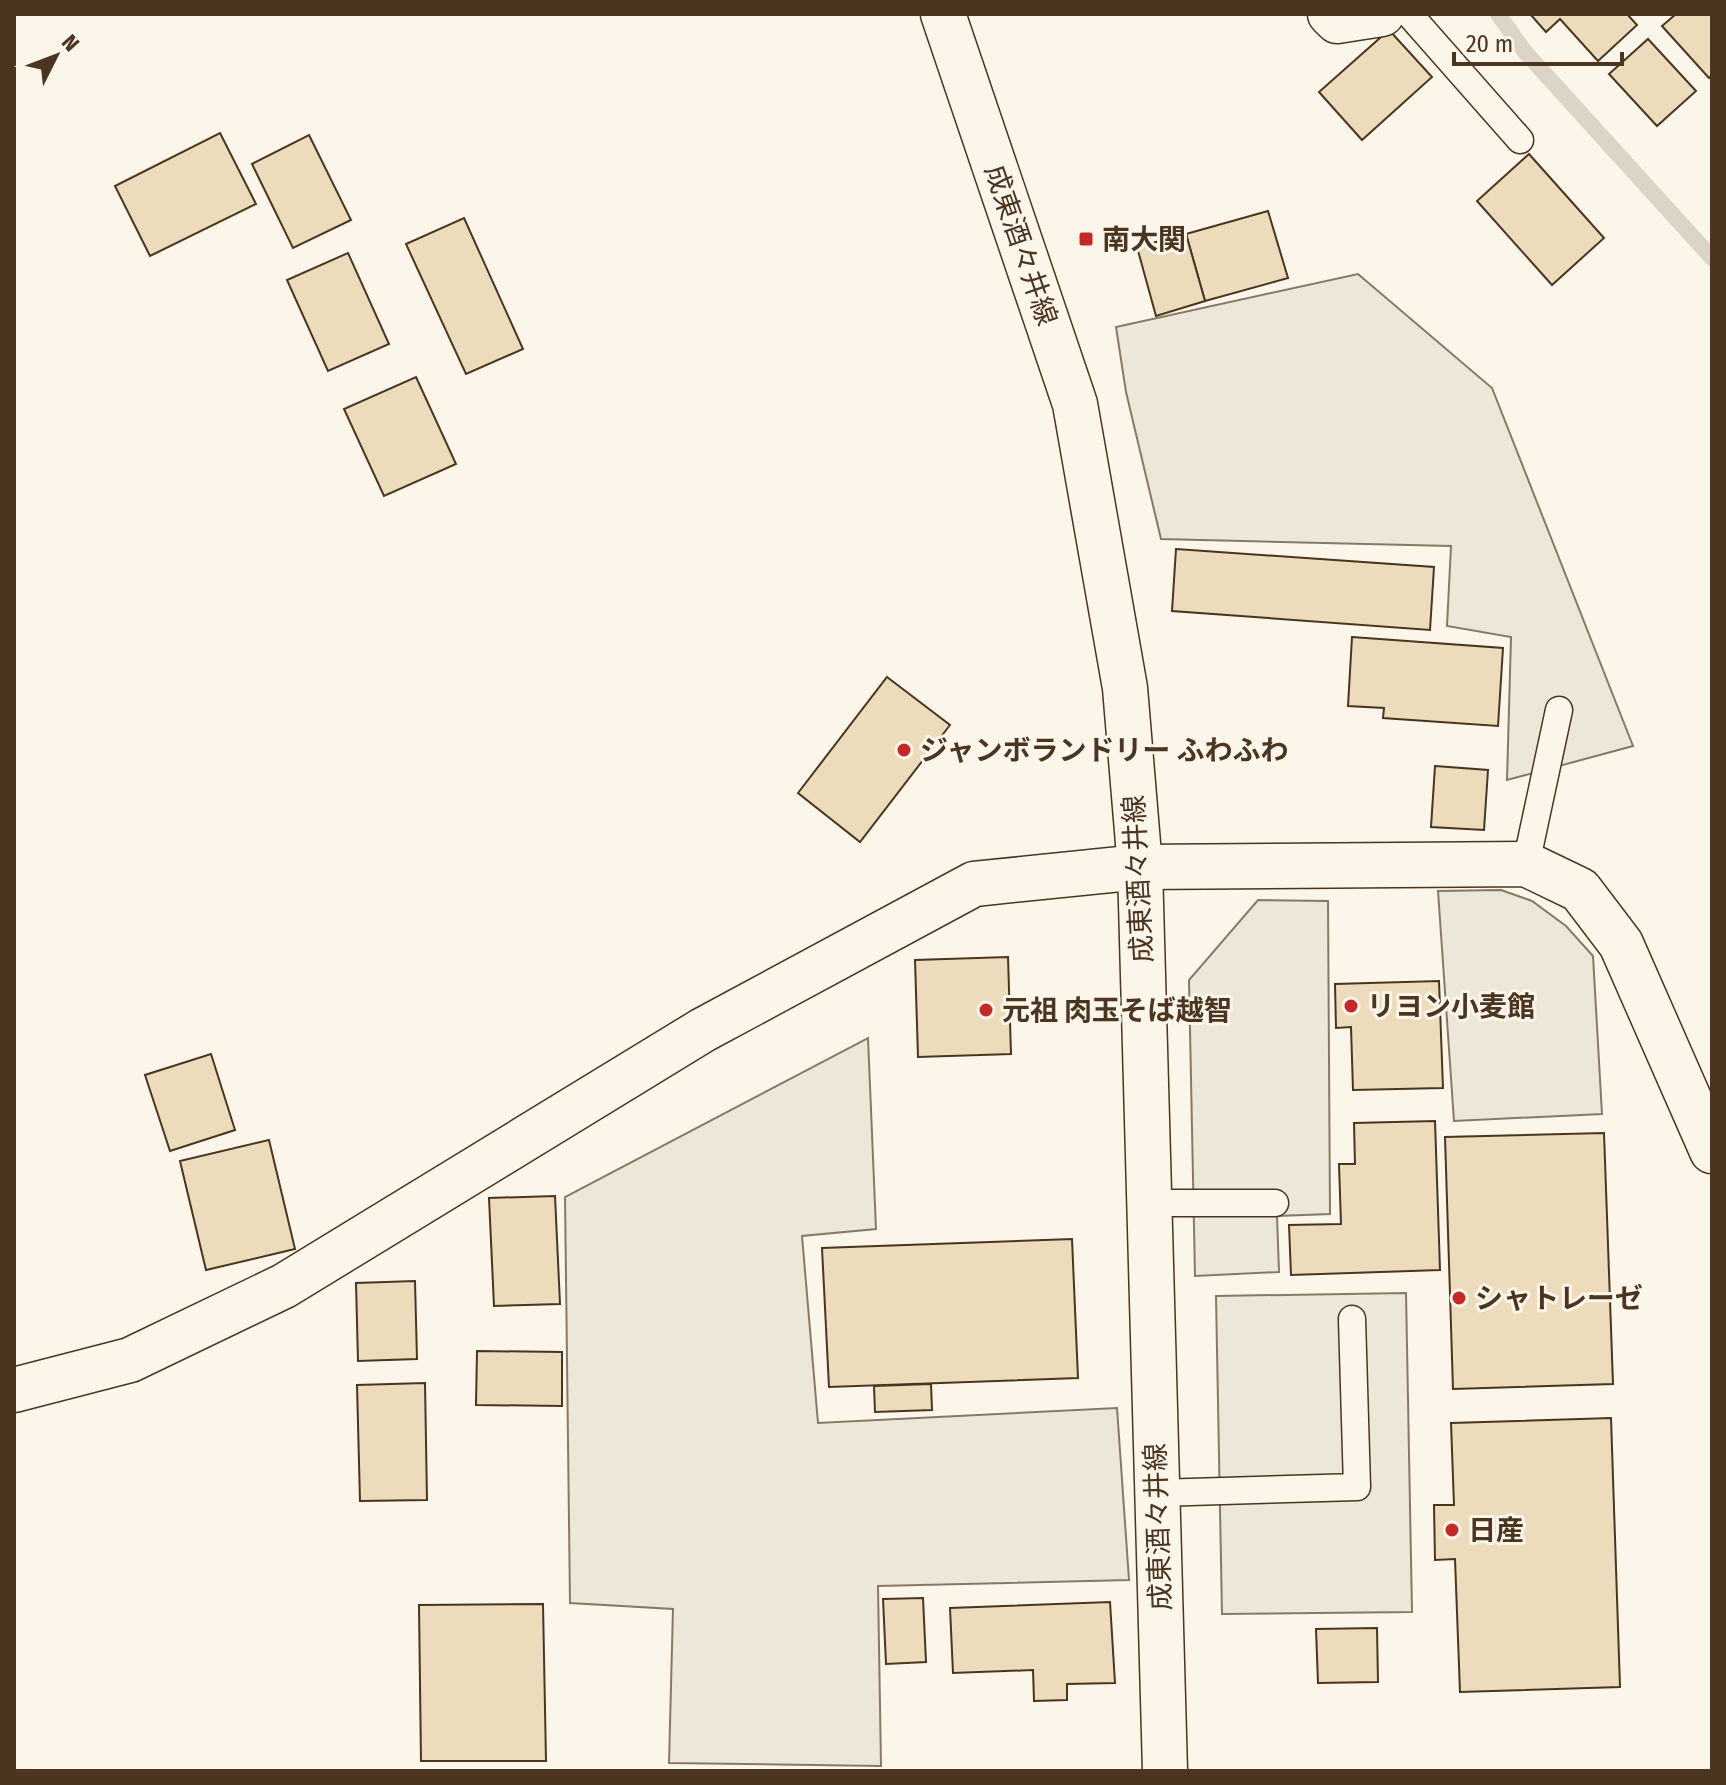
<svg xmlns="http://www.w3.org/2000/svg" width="1726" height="1785" font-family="'Fira Sans Condensed','Noto Sans JP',sans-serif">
	<rect width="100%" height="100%" fill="#fbf6e9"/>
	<!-- parking -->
	<g fill="#ede7d9" stroke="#887966" stroke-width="2">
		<path d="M1358,274L1492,388L1633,746L1507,780L1511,637L1447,626L1451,546L1161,539L1126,392L1116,327Z"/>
		<path d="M1501,890L1532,901L1566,926L1593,956L1602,1114L1454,1121L1438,891Z"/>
		<path d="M1258,900L1328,901L1330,1214L1277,1216L1279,1272L1195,1276L1189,980Z"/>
		<path d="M868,1038L876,1229L802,1236L818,1423L1117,1408L1129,1580L878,1586L881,1766L669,1763L673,1609L570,1603L565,1197Z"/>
		<path d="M1406,1293L1412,1612L1222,1614L1216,1296Z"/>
	</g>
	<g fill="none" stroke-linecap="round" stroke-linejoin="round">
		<!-- stream -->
		<path stroke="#dcd4c6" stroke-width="16" d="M1498,14L1525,52L1712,258"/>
	</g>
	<!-- building -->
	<g fill="#ecdcbc" stroke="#4a3520" stroke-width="2">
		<path d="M1530,14H1627L1637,25L1598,61L1560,19L1546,32Z"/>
		<path d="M1676,14H1712V75L1709,78L1662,26Z"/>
		<path d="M1389,30L1432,77L1362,140L1319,92Z"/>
		<path d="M1648,39L1696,91L1657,126L1609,74Z"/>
		<path d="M220,133L256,204L150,256L115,186Z"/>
		<path d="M309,135L351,220L293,248L252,164Z"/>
		<path d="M1529,154L1604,238L1552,285L1477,201Z"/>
		<path d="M1268,211L1288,278L1205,301L1186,234Z"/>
		<path d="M464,218L523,349L466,374L406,244Z"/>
		<path d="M1186,234L1205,301L1156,316L1137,247Z"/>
		<path d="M348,253L389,344L328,371L287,280Z"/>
		<path d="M416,377L456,464L384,496L344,409Z"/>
		<path d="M1176,549L1434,567L1430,630L1172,611Z"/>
		<path d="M1352,637L1503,648L1498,726L1383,718L1384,708L1348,706Z"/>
		<path d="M887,677L950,725L860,842L798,793Z"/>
		<path d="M1435,766L1488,770L1484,830L1431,827Z"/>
		<path d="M1008,957L1011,1054L918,1057L915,960Z"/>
		<path d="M1439,981L1443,1088L1353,1090L1351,1027L1336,1028L1335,984Z"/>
		<path d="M211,1054L235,1130L170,1151L145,1075Z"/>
		<path d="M1435,1121L1440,1270L1291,1275L1289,1225L1341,1224L1339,1164H1355L1354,1123Z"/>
		<path d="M1604,1133L1613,1384L1453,1389L1445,1137Z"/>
		<path d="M269,1140L295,1249L206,1270L180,1161Z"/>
		<path d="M555,1196L560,1304L494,1306L489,1198Z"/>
		<path d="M1072,1239L1078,1378L829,1387L822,1248Z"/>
		<path d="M415,1281L417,1359L358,1361L356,1283Z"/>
		<path d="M477,1351L562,1352V1406L476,1405Z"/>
		<path d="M425,1383L427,1500L360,1501L357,1385Z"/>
		<path d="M931,1384L932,1410L875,1412L874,1386Z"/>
		<path d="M1611,1418L1620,1687L1460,1692L1455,1559L1435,1560L1434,1505H1454L1451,1423Z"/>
		<path d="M923,1598L926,1662L886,1664L883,1599Z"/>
		<path d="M1110,1602L1115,1683L1067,1684V1700L1034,1701L1033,1670L953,1673L950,1608Z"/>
		<path d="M543,1604L546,1761H421L419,1605Z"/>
		<path d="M1377,1628L1378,1682L1318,1683L1316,1629Z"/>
	</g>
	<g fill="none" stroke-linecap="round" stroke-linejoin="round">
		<defs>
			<g id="service">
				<path d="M1409,14L1520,140"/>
				<path d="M1526,864L1559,710"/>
				<path d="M1149,1203H1275"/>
				<path d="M1157,1493L1357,1487L1352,1319"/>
			</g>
			<g id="minor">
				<path d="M1330,14L1337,21L1382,14"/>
				<path d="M14,1390L130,1360L284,1286L703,1030L974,884L1140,867L1526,864L1580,890L1621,944L1712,1151"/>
			</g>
			<path id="primary" d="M943,14L1075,404L1125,688L1140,867L1165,1771"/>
		</defs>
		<!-- service casing -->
		<use href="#service" stroke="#4a3520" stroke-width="29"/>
		<!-- minor casing -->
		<use href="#minor" stroke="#4a3520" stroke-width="47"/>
		<!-- primary casing -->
		<use href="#primary" stroke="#4a3520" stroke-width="47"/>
		<!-- service -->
		<use href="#service" stroke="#fbf6e9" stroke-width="26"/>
		<!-- minor -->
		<use href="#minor" stroke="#fbf6e9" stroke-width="44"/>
		<!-- primary -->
		<use href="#primary" stroke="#fbf6e9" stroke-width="44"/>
	</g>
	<!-- markers -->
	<g fill="#c62828" stroke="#fbf6e9" stroke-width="3">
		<rect x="1078" y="231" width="16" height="16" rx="4"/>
		<circle cx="904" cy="750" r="8"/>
		<circle cx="1351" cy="1006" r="8"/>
		<circle cx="986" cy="1010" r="8"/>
		<circle cx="1459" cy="1298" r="8"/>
		<circle cx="1452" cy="1530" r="8"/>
	</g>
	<g text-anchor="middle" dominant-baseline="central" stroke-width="6" stroke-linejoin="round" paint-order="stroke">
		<!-- poi labels -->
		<g font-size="28" font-weight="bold" fill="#4a3520" stroke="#fbf6e9" text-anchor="start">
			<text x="1102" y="239">南大関</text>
			<text x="920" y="750">ジャンボランドリー ふわふわ</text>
			<text x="1367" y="1006">リヨン小麦館</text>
			<text x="1002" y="1010">元祖 肉玉そば越智</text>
			<text x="1475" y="1298">シャトレーゼ</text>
			<text x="1468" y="1530">日産</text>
		</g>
		<!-- street labels -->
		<g font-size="28" fill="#4a3520" stroke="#fbf6e9">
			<text transform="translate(1021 245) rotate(71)">成東酒々井線</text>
			<text transform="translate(1138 879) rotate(-93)">成東酒々井線</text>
			<text transform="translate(1158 1527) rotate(-92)">成東酒々井線</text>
		</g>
	</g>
	<!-- border -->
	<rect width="1726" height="1785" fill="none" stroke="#4a3520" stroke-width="32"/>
	<!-- north arrow -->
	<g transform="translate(56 56) rotate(48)" stroke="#fbf6e9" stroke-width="6" paint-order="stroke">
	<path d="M0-6L14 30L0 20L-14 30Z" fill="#4a3520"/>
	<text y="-12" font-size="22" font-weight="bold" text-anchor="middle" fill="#4a3520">N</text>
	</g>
	<!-- scale -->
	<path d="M1454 52v12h168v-12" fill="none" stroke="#4a3520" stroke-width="4"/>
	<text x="1466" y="52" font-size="24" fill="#4a3520" stroke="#fbf6e9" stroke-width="6" paint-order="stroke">20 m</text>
</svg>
